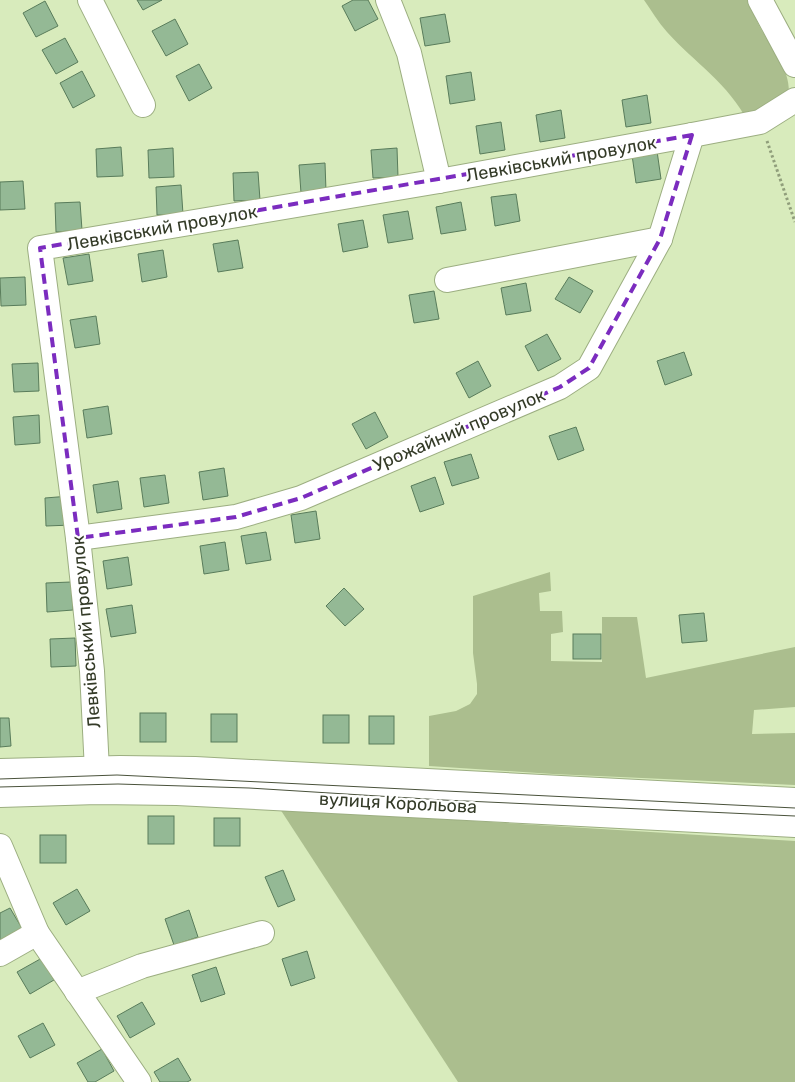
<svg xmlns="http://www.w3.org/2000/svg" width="795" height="1082" font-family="Rubik,sans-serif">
	<rect width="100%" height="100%" fill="#d8ebbc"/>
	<!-- green -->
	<g fill="#abbe8e">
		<path d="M644,0H748C752,10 756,20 761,29C772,50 789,67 789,92L748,122C729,84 694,62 667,32C658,22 651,10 644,0Z"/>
		<path d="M550,572L551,591L539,593L540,611H562L563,632L551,634V661L602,662V617H637L646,678L795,647V707L754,710L752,734L795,733V785L553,774L429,766V716L456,711L470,704L477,694V684L473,653V596Z"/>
		<path d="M280,809L795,841V1082H458Z"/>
	</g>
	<!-- building -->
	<g fill="#94b995" stroke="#597c5b">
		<path d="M137,0H162L143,10Z"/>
		<path d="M353,0H368L378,19L355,31L342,6Z"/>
		<path d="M45,1L58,26L36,37L23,13Z"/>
		<path d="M445,14L450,42L425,46L420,18Z"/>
		<path d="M175,19L188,44L166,56L152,31Z"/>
		<path d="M65,38L78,62L56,74L42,50Z"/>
		<path d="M199,64L212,88L189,101L176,76Z"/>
		<path d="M82,71L95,96L73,108L60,83Z"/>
		<path d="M471,72L475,100L450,104L446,76Z"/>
		<path d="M647,95L651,123L626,127L622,100Z"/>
		<path d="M561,110L565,138L540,142L536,115Z"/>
		<path d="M501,122L505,150L480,154L476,126Z"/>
		<path d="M121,147L123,176L97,177L96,149Z"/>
		<path d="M173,148L174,177L149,178L148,150Z"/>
		<path d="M397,148L398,177L373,178L371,150Z"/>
		<path d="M657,151L661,179L636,183L632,155Z"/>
		<path d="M325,163L326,191L301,193L299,165Z"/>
		<path d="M258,172L260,200L234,201L233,173Z"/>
		<path d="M23,181L25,209L0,210V182Z"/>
		<path d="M181,185L183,214L157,215L156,187Z"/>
		<path d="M516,194L520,221L495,226L491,197Z"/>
		<path d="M80,202L82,230L56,232L55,203Z"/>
		<path d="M461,202L466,230L441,234L436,207Z"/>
		<path d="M408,211L413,239L388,243L383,215Z"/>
		<path d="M363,220L368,247L343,252L338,224Z"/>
		<path d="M238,240L243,268L218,272L213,244Z"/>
		<path d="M163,250L167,277L142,282L138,254Z"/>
		<path d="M89,254L93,281L68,285L63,258Z"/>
		<path d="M25,277L26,305L1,306L0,278Z"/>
		<path d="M569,277L593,291L580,313L555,299Z"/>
		<path d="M526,283L531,311L506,315L501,288Z"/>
		<path d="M434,291L439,319L414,323L409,295Z"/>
		<path d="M96,316L100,344L75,348L70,320Z"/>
		<path d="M547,334L561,359L538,371L525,346Z"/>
		<path d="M684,352L692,375L665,385L657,361Z"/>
		<path d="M478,361L491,386L469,398L456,373Z"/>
		<path d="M38,363L39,391L14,392L12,364Z"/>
		<path d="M108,406L112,434L87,438L83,410Z"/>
		<path d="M375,412L388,437L366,449L352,424Z"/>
		<path d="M39,415L40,443L15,445L13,417Z"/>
		<path d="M576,427L584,450L558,460L549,436Z"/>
		<path d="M471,454L479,478L452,486L444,462Z"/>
		<path d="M224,468L228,496L203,500L199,472Z"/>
		<path d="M165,475L169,503L144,507L140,478Z"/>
		<path d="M435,477L444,504L420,512L411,486Z"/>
		<path d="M118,481L122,509L97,513L93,485Z"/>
		<path d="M70,496L72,525L46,526L45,498Z"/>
		<path d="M316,511L320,539L295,543L291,515Z"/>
		<path d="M266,532L271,560L246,564L241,536Z"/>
		<path d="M225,542L229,570L204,574L200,546Z"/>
		<path d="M128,557L132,585L107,589L103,561Z"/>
		<path d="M71,582L73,610L47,612L46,583Z"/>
		<path d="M344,588L364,609L345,626L326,606Z"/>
		<path d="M132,605L136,633L111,637L106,609Z"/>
		<path d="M704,613L707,641L682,643L679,615Z"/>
		<rect x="573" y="634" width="28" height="25"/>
		<path d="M75,638L76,666L51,667L50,639Z"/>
		<rect x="140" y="713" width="26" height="29"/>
		<rect x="211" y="714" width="26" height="28"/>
		<rect x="323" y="715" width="26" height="28"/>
		<rect x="369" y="716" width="25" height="28"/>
		<path d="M0,718H9L11,746L0,747Z"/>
		<rect x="148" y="816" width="26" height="28"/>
		<rect x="214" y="818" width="26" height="28"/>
		<rect x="40" y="835" width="26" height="28"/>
		<path d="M283,870L295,900L278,907L265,877Z"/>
		<path d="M77,889L90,911L66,925L53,903Z"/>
		<path d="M10,908L23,930L0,943V913Z"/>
		<path d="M189,910L198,937L174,945L165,919Z"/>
		<path d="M307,951L315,978L291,986L282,959Z"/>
		<path d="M42,958L54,980L30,994L17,972Z"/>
		<path d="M216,967L225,994L201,1002L192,975Z"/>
		<path d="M142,1002L155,1024L130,1038L117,1016Z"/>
		<path d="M43,1023L55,1045L30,1058L18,1036Z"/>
		<path d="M102,1049L114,1071L95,1082H88L77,1063Z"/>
		<path d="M178,1058L191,1080L187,1082H160L154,1072Z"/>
	</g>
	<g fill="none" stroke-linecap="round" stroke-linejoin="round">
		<defs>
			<g id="minor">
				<path d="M90,0L143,105"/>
				<path d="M388,0L409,53L439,181"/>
				<path d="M760,0L795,65"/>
				<path d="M447,280L660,239"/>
				<path d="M78,538L236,517L301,498L560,387L589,368L660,239L692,135"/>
				<path d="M97,770L92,671L78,538L40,248L439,181L692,135L760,122L795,100"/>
				<path d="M0,846L37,933L139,1082"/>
				<path d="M0,954L37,933"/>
				<path d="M77,992L142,966L262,933"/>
			</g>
			<g id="major">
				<path d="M0,773L120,770L195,771L795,802"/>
				<path d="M0,793L97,790L177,791L795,823"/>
			</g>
		</defs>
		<!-- minor casing -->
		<use href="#minor" stroke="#9cae81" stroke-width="26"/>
		<!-- major casing -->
		<use href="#major" stroke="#9cae81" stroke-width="30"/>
		<!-- path -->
		<path stroke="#909e7b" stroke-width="3" stroke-dasharray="2.5 2.5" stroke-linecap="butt" d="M767,141L795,222"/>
		<!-- minor -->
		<use href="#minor" stroke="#fff" stroke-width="24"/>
		<!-- major -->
		<use href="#major" stroke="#fff" stroke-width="28"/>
		<!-- tram -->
		<g stroke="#4a523b" stroke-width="1">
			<path d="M0,779L117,775L795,808"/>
			<path d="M0,787L118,784L249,788L443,800L795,816"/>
		</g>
	</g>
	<!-- marked area -->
	<path fill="none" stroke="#7b2cbf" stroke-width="4" stroke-dasharray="10 6" stroke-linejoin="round" d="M692,135L660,239L589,368L560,387L301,498L236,517L78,538L40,248Z"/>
	<g text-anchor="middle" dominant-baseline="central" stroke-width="4.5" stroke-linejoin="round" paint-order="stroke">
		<!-- street labels -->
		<g font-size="18" fill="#343b28" stroke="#fff">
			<text transform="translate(561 159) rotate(-10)">Левківський провулок</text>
			<text transform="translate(162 228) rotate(-10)">Левківський провулок</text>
			<text transform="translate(459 430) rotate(-23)">Урожайний провулок</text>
			<text transform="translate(86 632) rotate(-95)">Левківський провулок</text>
			<text transform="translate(398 803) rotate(3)">вулиця Корольова</text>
		</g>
	</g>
</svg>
